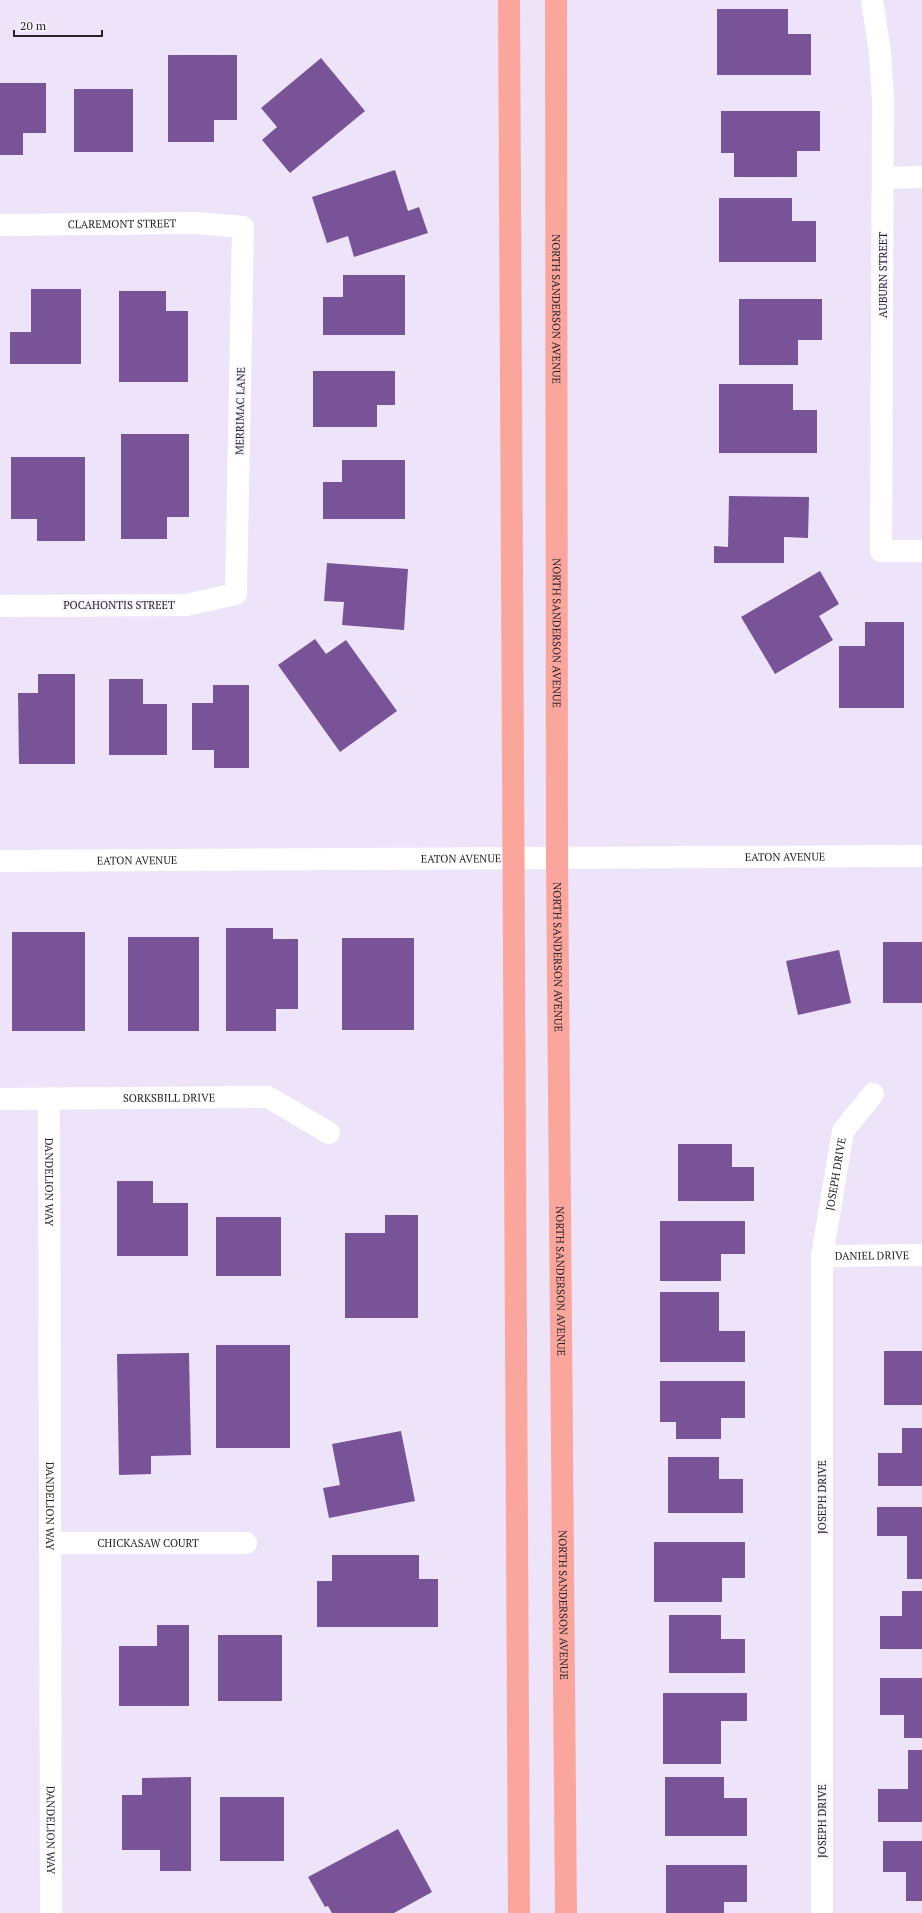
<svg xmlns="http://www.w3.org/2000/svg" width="922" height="1913" font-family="'PT Serif',serif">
	<rect width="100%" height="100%" fill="#eee4f9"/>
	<!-- building -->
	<g fill="#785398">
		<path d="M717,9H788V34H811V75H717Z"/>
		<path d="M168,55H237V120H214V142H168Z"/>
		<path d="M321,58L365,111L290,173L262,140L277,127L261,108Z"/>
		<path d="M0,83H46V133H23V155H0Z"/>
		<rect x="74" y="89" width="59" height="63"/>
		<path d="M721,111H820V151H797V177H734V153H721Z"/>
		<path d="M395,170L408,211L419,207L428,233L354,257L348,236L327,243L312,197Z"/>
		<path d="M719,198H792V221H816V262H719Z"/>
		<path d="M343,275H405V335H323V297H343Z"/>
		<path d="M31,289H81V364H10V332H31Z"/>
		<path d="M119,291H166V311H188V382H119Z"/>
		<path d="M739,299H822V340H798V365H739Z"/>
		<path d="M313,371H395V405H377V427H313Z"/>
		<path d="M719,384H793V410H817V453H719Z"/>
		<path d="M121,434H189V517H167V539H121Z"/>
		<path d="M11,457H85V541H37V519H11Z"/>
		<path d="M342,460H405V519H323V482H342Z"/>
		<path d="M729,496L809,497L808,538L784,537V563H714V546L728,547Z"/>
		<path d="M327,563L408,569L404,630L342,625L344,602L324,601Z"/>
		<path d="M820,571L839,604L819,616L833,640L775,674L741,617Z"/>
		<path d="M865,622H904V708H839V646H865Z"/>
		<path d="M315,639L326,654L346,640L397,711L340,752L278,665Z"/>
		<path d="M38,674H75V764H19L18,693H38Z"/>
		<path d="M109,679H143V704H167V755H109Z"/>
		<path d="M213,685H249V768H214V750H192V703H213Z"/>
		<path d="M226,928H273V939H298V1009H276V1031H226Z"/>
		<rect x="12" y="932" width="73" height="99"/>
		<rect x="128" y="937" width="71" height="94"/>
		<rect x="342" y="938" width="72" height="92"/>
		<rect x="883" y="942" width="39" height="61"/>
		<path d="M839,950L851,1003L798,1015L786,961Z"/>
		<path d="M678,1144H732V1167H754V1201H678Z"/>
		<path d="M117,1181H153V1203H188V1256H117Z"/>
		<path d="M385,1215H418V1318H345V1233H385Z"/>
		<rect x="216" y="1217" width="65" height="59"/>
		<path d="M660,1221H745V1254H721V1281H660Z"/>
		<path d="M660,1292H719V1331H745V1362H660Z"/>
		<rect x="216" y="1345" width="74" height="103"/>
		<rect x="884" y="1351" width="38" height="54"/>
		<path d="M189,1353L191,1455L151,1456V1474L119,1475L117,1354Z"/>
		<path d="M660,1381H745V1418H721V1439H676V1422H660Z"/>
		<path d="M902,1428H922V1486H878V1453H902Z"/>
		<path d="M401,1431L415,1501L329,1518L323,1488L340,1485L332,1444Z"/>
		<path d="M668,1457H719V1479H743V1513H668Z"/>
		<path d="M877,1507H922V1579H907V1536H877Z"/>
		<path d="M654,1542H745V1578H722V1602H654Z"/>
		<path d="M332,1555H419V1579H438V1627H317V1581H332Z"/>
		<path d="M902,1591H922V1649H880V1616H902Z"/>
		<path d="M669,1615H721V1639H745V1673H669Z"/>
		<path d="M157,1625H189V1706H119V1646H157Z"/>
		<rect x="218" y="1635" width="64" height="66"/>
		<path d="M880,1678H922V1738H904V1715H880Z"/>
		<path d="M663,1693H747V1721H721V1764H663Z"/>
		<path d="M908,1750H922V1822H878V1789H908Z"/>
		<path d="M191,1777V1871H160V1850H122V1795H142V1778Z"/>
		<path d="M665,1777H724V1798H747V1836H665Z"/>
		<rect x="220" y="1797" width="64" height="64"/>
		<path d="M398,1829L432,1892L394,1913H332L328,1906L325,1907L308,1877Z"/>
		<path d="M883,1841H922V1901H906V1872H883Z"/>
		<path d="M666,1865H747V1902H724V1913H666Z"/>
	</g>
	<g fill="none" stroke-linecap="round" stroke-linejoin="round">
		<!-- street -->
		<g stroke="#fff" stroke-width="22">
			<path d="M872,0L880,52L883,99L881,551H922"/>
			<path d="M883,178L922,177"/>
			<path id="s1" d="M0,225L196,223L243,227L236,594L186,605L0,606"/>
			<path id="s2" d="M49,1098L51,1913"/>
			<path id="s3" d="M0,1099L268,1097L329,1133"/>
			<path id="s4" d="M822,1256L922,1255"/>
			<path id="s5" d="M50,1543H246"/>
			<path id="s6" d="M822,1913V1256L843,1131L873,1094"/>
		</g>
		<!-- secondary -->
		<path stroke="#fff" stroke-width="22" id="s7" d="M0,861L922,856"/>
		<!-- highway -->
		<g stroke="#faa69c" stroke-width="22">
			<path d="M509,0L519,1913"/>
			<path id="s8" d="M556,0L557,858L566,1913"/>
		</g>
	</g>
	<g text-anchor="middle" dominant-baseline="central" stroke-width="4" stroke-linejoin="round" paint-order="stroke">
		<!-- street labels -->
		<g font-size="11" fill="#28242b" stroke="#f8f4fd">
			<text stroke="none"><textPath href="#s1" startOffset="122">CLAREMONT STREET</textPath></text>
			<text transform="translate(883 275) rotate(-90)">AUBURN STREET</text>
			<text stroke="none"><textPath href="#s8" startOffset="309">NORTH SANDERSON AVENUE</textPath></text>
			<text transform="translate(240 411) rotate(-89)">MERRIMAC LANE</text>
			<text x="119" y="605">POCAHONTIS STREET</text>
			<text stroke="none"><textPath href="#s8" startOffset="633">NORTH SANDERSON AVENUE</textPath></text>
			<text stroke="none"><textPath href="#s7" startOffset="785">EATON AVENUE</textPath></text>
			<text stroke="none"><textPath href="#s7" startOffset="461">EATON AVENUE</textPath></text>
			<text stroke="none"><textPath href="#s7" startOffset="137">EATON AVENUE</textPath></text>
			<text stroke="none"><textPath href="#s8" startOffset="957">NORTH SANDERSON AVENUE</textPath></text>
			<text stroke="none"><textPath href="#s3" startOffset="169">SORKSBILL DRIVE</textPath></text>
			<text stroke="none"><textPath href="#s6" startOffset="740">JOSEPH DRIVE</textPath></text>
			<text stroke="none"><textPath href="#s2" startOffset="84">DANDELION WAY</textPath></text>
			<text stroke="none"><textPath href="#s4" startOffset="50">DANIEL DRIVE</textPath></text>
			<text stroke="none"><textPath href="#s8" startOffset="1281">NORTH SANDERSON AVENUE</textPath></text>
			<text transform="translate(822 1497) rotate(-90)">JOSEPH DRIVE</text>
			<text stroke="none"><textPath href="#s2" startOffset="408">DANDELION WAY</textPath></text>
			<text stroke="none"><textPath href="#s5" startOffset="98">CHICKASAW COURT</textPath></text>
			<text stroke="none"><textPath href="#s8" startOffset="1605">NORTH SANDERSON AVENUE</textPath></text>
			<text transform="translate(822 1821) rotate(-90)">JOSEPH DRIVE</text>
			<text stroke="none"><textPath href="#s2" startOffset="732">DANDELION WAY</textPath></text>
		</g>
	</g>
	<!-- scale -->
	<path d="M14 30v6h88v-6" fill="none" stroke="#28242b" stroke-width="2"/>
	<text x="20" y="30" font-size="12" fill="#28242b" stroke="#f8f4fd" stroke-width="3" paint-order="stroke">20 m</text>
</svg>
